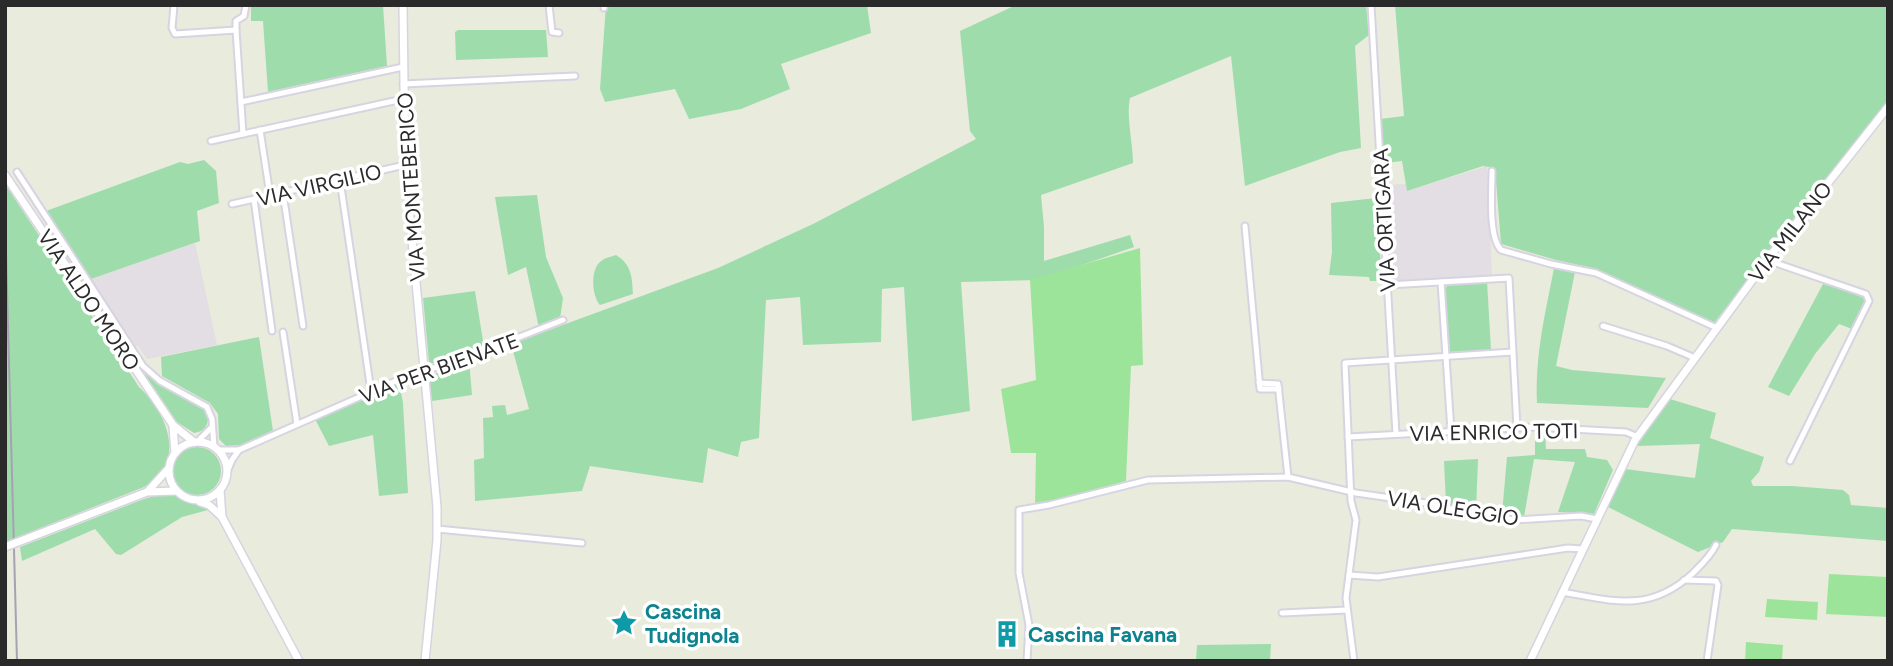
<svg xmlns="http://www.w3.org/2000/svg" width="1893" height="666" font-family="Figtree,sans-serif">
	<rect width="100%" height="100%" fill="#e9ebdd"/>
	<!-- industrial -->
	<g fill="#e3dde4">
		<path d="M1487,166L1492,276L1391,282L1385,185L1406,184L1407,191Z"/>
		<path d="M195,243L217,345L147,359L138,346H135L91,279Z"/>
	</g>
	<!-- green -->
	<g fill="#9eddab">
		<path d="M251,5H383L387,66L268,92L263,21H251Z"/>
		<path d="M606,5H867L871,33L781,64L790,89L741,109L689,119L675,89L605,102L600,89Z"/>
		<path d="M1016,5H1366L1369,35L1355,46L1361,148L1340,152L1245,186L1231,56L1130,98C1126,118 1133,142 1133,163L1041,195L1044,227V261L1130,235L1134,247L1039,280L961,282L970,411L912,421L904,287L882,289L881,342L803,345L800,297L766,300L759,438L741,442L738,457L708,448L703,483L590,466L582,491L475,501L474,460L484,458L483,418L493,417L492,406L505,405L507,415L529,409L511,344L718,268L813,224L976,139L970,131L960,31Z"/>
		<path d="M1395,5H1888V100L1714,323L1607,276L1597,269L1556,260L1501,244L1495,168L1483,166L1407,191L1402,161L1384,163L1380,119L1404,116Z"/>
		<path d="M458,30H546L548,57L456,60L455,32Z"/>
		<path d="M204,160L216,171L219,203L197,211L200,241L91,279L46,211L180,162L188,164Z"/>
		<path d="M5,184L139,387C162,408 183,448 158,477C154,481 148,484 144,487L5,542Z"/>
		<path d="M537,195L546,257L563,298L560,319L539,328L526,267L508,275L495,197Z"/>
		<path d="M1376,198L1382,281H1370L1369,277L1329,275L1332,252L1331,203Z"/>
		<path d="M616,255C632,265 632,277 633,294L600,305C592,296 590,271 600,262C604,258 610,257 616,255Z"/>
		<path d="M1554,268L1575,272L1556,366L1572,370L1666,378L1648,408L1537,403C1535,354 1545,315 1554,268Z"/>
		<path d="M1487,281L1491,350L1450,352L1444,291L1447,286Z"/>
		<path d="M1823,284L1865,296L1867,303L1852,329L1839,324L1815,354L1789,396L1768,387Z"/>
		<path d="M475,291L484,347L437,365L429,362L423,298Z"/>
		<path d="M259,337L273,431L245,445L226,446L219,439L218,414L210,403L162,376L161,357Z"/>
		<path d="M469,360L472,395L432,401L429,376Z"/>
		<path d="M144,373L159,384L204,409L208,415C209,425 204,432 194,433L177,422Z"/>
		<path d="M399,382L403,403L408,493L379,496L373,435L329,446L315,419Z"/>
		<path d="M1670,399L1716,413L1710,438L1764,457L1759,472L1751,481L1753,486H1792L1843,490L1849,495L1851,505L1888,508V541L1732,529L1723,542L1698,552L1608,507L1625,469L1695,478L1700,444L1637,446L1641,436Z"/>
		<path d="M1535,430L1545,432L1546,449H1585L1587,457L1607,460L1613,470L1594,514L1558,512L1575,462L1534,459L1524,517L1502,514L1507,457L1535,455Z"/>
		<circle cx="197" cy="471" r="24"/>
		<path d="M1478,459L1476,511L1456,508L1446,504L1444,461Z"/>
		<path d="M165,493L205,504L208,510L182,517L121,555L116,554L95,529L22,561L20,547L144,499Z"/>
		<path d="M1271,644L1270,661H1196L1197,645Z"/>
	</g>
	<!-- pitch -->
	<g fill="#9de49b">
		<path d="M1140,248L1143,365L1131,366L1126,481L1035,507L1036,453H1011L1001,389L1036,380L1030,280Z"/>
		<path d="M1829,574L1888,577V617L1826,614Z"/>
		<path d="M1767,599L1818,602L1817,620L1765,617Z"/>
		<path d="M1746,642L1783,645L1782,661H1745Z"/>
	</g>
	<g fill="none" stroke-linecap="round" stroke-linejoin="round">
		<defs>
			<g id="street">
				<path d="M174,5L172,28L175,34L236,30L243,134"/>
				<path d="M549,5L552,32L559,33"/>
				<path d="M1371,5L1396,434"/>
				<path d="M604,8V5"/>
				<path d="M236,30V21L244,16L246,5"/>
				<path d="M403,84L575,76"/>
				<path d="M241,102L403,67"/>
				<path d="M260,130L270,195"/>
				<path d="M211,141L403,99"/>
				<path d="M1492,171C1492,190 1488,237 1501,250L1551,264L1596,273L1717,328"/>
				<path d="M17,172L143,366L160,381L207,407L212,419L214,447"/>
				<path d="M340,180L371,391"/>
				<path d="M283,193L303,326"/>
				<path d="M254,199L272,331"/>
				<path d="M232,204L405,165"/>
				<path d="M1245,226L1260,389H1279"/>
				<path d="M1767,260L1866,294L1869,301L1790,461"/>
				<path d="M1441,282L1451,431"/>
				<path d="M1388,285L1509,278L1517,428"/>
				<path d="M1603,326L1667,346L1695,358"/>
				<path d="M283,332L297,424"/>
				<path d="M1259,383L1278,384L1288,477"/>
				<path d="M1348,437L1535,427L1626,432L1638,437"/>
				<path d="M197,442L212,427"/>
				<path d="M217,450H239L414,373L450,364L563,320"/>
				<path d="M227,472L232,460L239,450"/>
				<path d="M437,529L582,543"/>
				<path d="M1349,575L1378,577L1568,548L1582,549"/>
				<path d="M1684,580L1716,581L1718,585L1707,661"/>
				<path d="M1562,592C1614,601 1649,613 1692,574C1701,565 1710,557 1716,545"/>
				<path d="M1282,613L1347,610"/>
				<path d="M1027,661L1029,625L1019,573V510L1049,505L1148,480L1288,477L1356,493L1426,503L1455,510L1514,520L1581,516L1597,519"/>
				<path d="M1354,661L1346,598L1356,520L1351,501L1345,363L1513,352"/>
			</g>
			<g id="secondary">
				<path d="M403,5L405,165L437,507V540L425,661"/>
				<path d="M5,175L173,425L194,442"/>
				<path d="M173,426L175,453"/>
				<circle cx="198" cy="471" r="29"/>
				<path d="M220,490L222,517L299,661"/>
				<path d="M148,491L168,469"/>
				<path d="M200,502L209,505L222,517"/>
				<path d="M18,542L147,492L176,491"/>
				<path d="M1530,661L1635,440L1767,260L1888,107"/>
			</g>
		</defs>
		<!-- street casing -->
		<use href="#street" stroke="#d8d3e2" stroke-width="9"/>
		<!-- secondary casing -->
		<use href="#secondary" stroke="#d8d3e2" stroke-width="10"/>
		<!-- street -->
		<use href="#street" stroke="#fff" stroke-width="5"/>
		<!-- secondary -->
		<use href="#secondary" stroke="#fff" stroke-width="7"/>
		<!-- rail -->
		<path stroke="#a8a1b3" stroke-width="2" d="M5,215L17,661"/>
		<defs>
			<path id="secondary-bridge" d="M5,547L18,542"/>
		</defs>
		<!-- secondary-bridge casing -->
		<use href="#secondary-bridge" stroke="#d8d3e2" stroke-width="10" stroke-linecap="butt"/>
		<!-- secondary-bridge -->
		<use href="#secondary-bridge" stroke="#fff" stroke-width="7"/>
	</g>
	<!-- icons -->
	<defs>
		<symbol id="sight-bare" viewBox="-9 -9 18 18"><path d="M0-6L1.8-2.2L6-1.7L2.9 1.2L3.7 5.4L0 3.3L-3.7 5.4L-2.9 1.2L-6-1.7L-1.8-2.2Z" fill="#0f9aa8" stroke="#fff" stroke-width="2.5" paint-order="stroke"/></symbol>
		<symbol id="building-bare" viewBox="-9 -9 18 18"><path d="M-4-6H4V6H1V3H-1V6H-4ZM-2.5-4.3h1.7v1.8h-1.7ZM.8-4.3h1.7v1.8H.8ZM-2.5-1h1.7V.8h-1.7ZM.8-1h1.7V.8H.8Z" fill="#0f9aa8" stroke="#fff" stroke-width="2.5" paint-order="stroke"/></symbol>
	</defs>
	<g fill-rule="evenodd">
		<use href="#sight-bare" x="605" y="604" width="38" height="38"/>
		<use href="#building-bare" x="988" y="615" width="38" height="38"/>
	</g>
	<g text-anchor="middle" dominant-baseline="central" stroke-width="7" stroke-linejoin="round" paint-order="stroke">
		<!-- street labels -->
		<g font-size="21" fill="#2a2a2a" stroke="#fff">
			<text transform="translate(319 185) rotate(-13)">VIA VIRGILIO</text>
			<text transform="translate(411 187) rotate(-94)">VIA MONTEBERICO</text>
			<text transform="translate(1384 220) rotate(-93)">VIA ORTIGARA</text>
			<text transform="translate(1790 232) rotate(-52)">VIA MILANO</text>
			<text transform="translate(89 300) rotate(56)">VIA ALDO MORO</text>
			<text transform="translate(439 368) rotate(-20)">VIA PER BIENATE</text>
			<text transform="translate(1494 432) rotate(-1)">VIA ENRICO TOTI</text>
			<text transform="translate(1453 508) rotate(9)">VIA OLEGGIO</text>
		</g>
		<!-- culture labels -->
		<g font-size="21" font-weight="bold" fill="#0d838f" stroke="#fff" text-anchor="start">
			<text x="645" y="611">Cascina<tspan x="645" dy="24">Tudignola</tspan></text>
			<text x="1028" y="634">Cascina Favana</text>
		</g>
	</g>
	<!-- border -->
	<rect width="1893" height="666" fill="none" stroke="#2a2a2a" stroke-width="14"/>
</svg>
